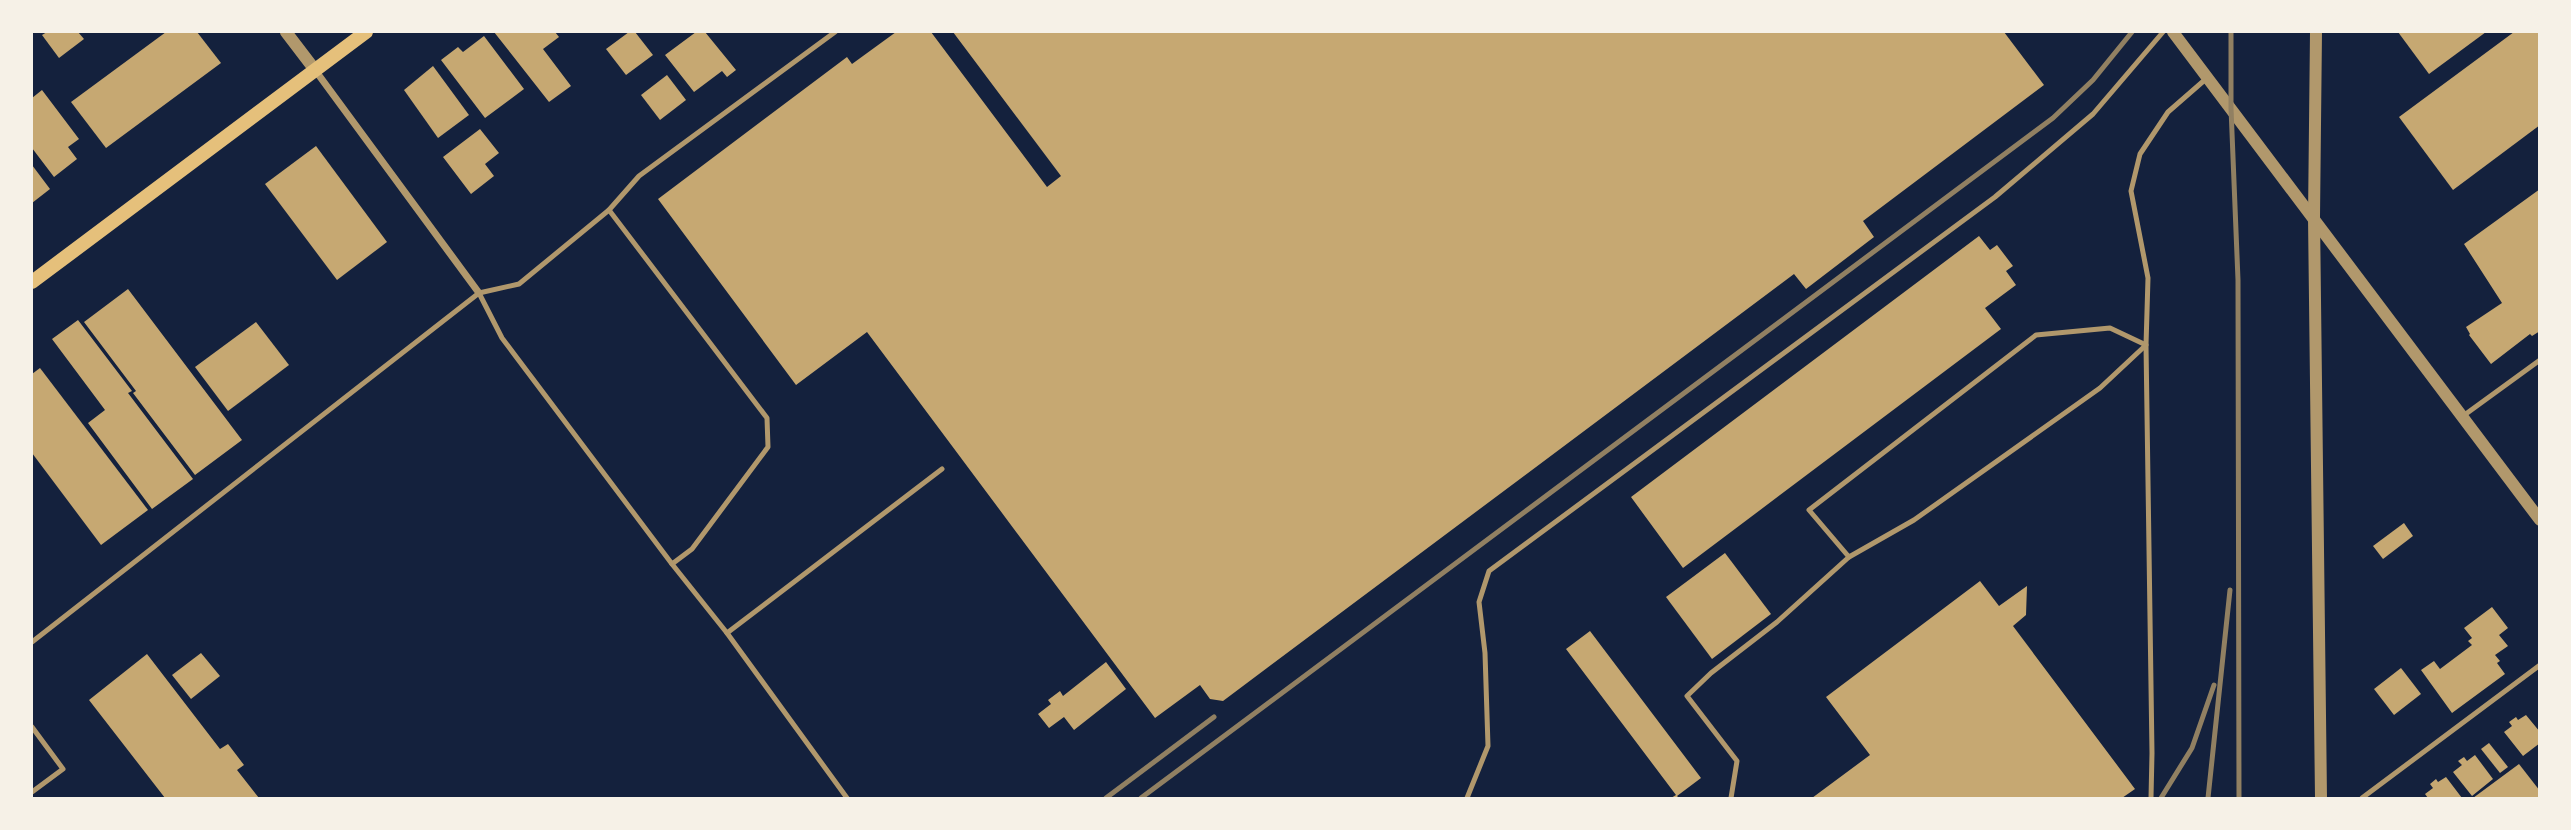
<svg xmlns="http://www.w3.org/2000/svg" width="2571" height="830" font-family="'PT Sans Narrow',sans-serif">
	<rect width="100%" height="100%" fill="#14213d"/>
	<!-- building -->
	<g fill="#c6a872">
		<path d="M47,32H78L84,39L59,58L42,35Z"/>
		<path d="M166,32H197L221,63L106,148L71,102Z"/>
		<path d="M494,32H555L559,37L543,49L571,86L549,102Z"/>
		<path d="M629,32H635L653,55L626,75L606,49Z"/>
		<path d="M696,32H705L736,70L727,77L722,71L694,92L665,55Z"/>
		<path d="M896,32H931L1047,187L1061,176L953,32H2004L2044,85L1863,221L1874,237L1806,289L1794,274L1223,701L1210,699L1200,685L1155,718L867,332L796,385L658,199L847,57L852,64Z"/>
		<path d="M2398,32H2486L2429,74Z"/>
		<path d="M2514,32H2540V125L2453,190L2399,117Z"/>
		<path d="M484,36L524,89L485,118L441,60L458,47L463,52Z"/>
		<path d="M433,66L469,115L438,138L404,90Z"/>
		<path d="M667,75L686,100L660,120L641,95Z"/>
		<path d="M42,90L79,139L68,147L77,159L54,177L32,148V98Z"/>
		<path d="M480,129L499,153L485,164L494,176L471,194L443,157Z"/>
		<path d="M316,146L387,242L337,280L265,184Z"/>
		<path d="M32,165L50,189L32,203Z"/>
		<path d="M2540,189V331L2532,336L2530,334L2491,364L2469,335L2470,334L2466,327L2502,303L2464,244Z"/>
		<path d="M1979,236L1990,250L1997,245L2013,266L2006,271L2016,285L1985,308L2001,329L1683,568L1631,497Z"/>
		<path d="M128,289L242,440L195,475L133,393L136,391L84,322Z"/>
		<path d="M78,320L132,391L128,393L193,479L152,509L88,423L105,410L52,339Z"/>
		<path d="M256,322L289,365L228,411L195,367Z"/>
		<path d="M40,368L148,510L101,545L32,453V374Z"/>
		<path d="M2404,523L2413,536L2383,559L2373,546Z"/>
		<path d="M1725,553L1771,614L1712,659L1666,597Z"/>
		<path d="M1980,581L1999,606L2027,586L2026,615L2013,626L2135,789L2122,798H1812L1870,755L1826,697Z"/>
		<path d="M2492,607L2508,628L2499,635L2508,646L2495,655L2500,661L2497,663L2505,674L2452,713L2421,670L2434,661L2440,669L2472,645L2468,641L2472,638L2464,628Z"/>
		<path d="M1590,631L1701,778L1677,796L1679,798H1671L1676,795L1566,649Z"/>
		<path d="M201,653L220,676L191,699L172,675Z"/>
		<path d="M147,654L220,749L228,744L244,765L237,770L259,798H165L89,700Z"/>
		<path d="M1106,662L1126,689L1074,730L1064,717L1049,728L1038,714L1051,704L1048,700L1060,691L1063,696Z"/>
		<path d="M2401,668L2421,694L2394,715L2374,689Z"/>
		<path d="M2526,715L2540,732V743L2523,756L2504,732L2512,726L2509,722L2516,717L2518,720Z"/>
		<path d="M2489,743L2508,767L2500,773L2481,749Z"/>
		<path d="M2475,755L2493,779L2472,796L2453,772L2462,765L2458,761L2464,757L2467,761Z"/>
		<path d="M2519,764L2540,791V798H2473Z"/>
		<path d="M2446,777L2462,798H2428L2425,794L2433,788L2430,784L2436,779L2438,782Z"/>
	</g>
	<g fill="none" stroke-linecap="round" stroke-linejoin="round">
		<!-- service -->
		<g stroke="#b1986c" stroke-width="5">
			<path d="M479,293L502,338L672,564L692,549L768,447L767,418L609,210"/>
			<path d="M2110,328L2146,345L2100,388L1914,520L1849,557L1809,510L2036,335Z"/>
			<path d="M2463,416L2540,360"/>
			<path d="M672,564L727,633L847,798"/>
			<path d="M727,633L942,469"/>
			<path d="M32,642L479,293L519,284L609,210L639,176L835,32"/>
			<path d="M32,727L63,769L32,792"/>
			<path d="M1467,798L1488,746L1485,653L1479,602L1489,571L1995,197L2093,114L2163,32"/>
			<path d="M1731,798L1737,761L1687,696L1711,673L1777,622L1849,557"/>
			<path d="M2151,798L2152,753L2146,345L2148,278L2131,191L2140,154L2168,112L2207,78"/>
			<path d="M2362,798L2540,665"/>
		</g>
		<!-- minor -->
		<path stroke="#b1986c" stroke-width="7" d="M315,70L479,293"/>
		<!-- tertiary -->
		<g stroke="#b1986c" stroke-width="12">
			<path d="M286,32L315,70"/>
			<path d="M2173,32L2540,520"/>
			<path d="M2316,32L2314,217L2321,798"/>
		</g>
		<!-- secondary -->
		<path stroke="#e5c07b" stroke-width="14" d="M32,282L366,32"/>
		<!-- rail -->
		<g stroke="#918062" stroke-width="5">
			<path d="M2231,32V108L2238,280L2239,798"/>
			<path d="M1106,798L1214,717"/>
			<path d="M1141,798L2053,118L2093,80L2132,32"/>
			<path d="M2161,798L2192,748L2214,685"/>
			<path d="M2208,798L2230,590"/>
		</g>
	</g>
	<!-- border -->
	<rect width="2571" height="830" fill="none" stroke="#f6f1e7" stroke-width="66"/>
</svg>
